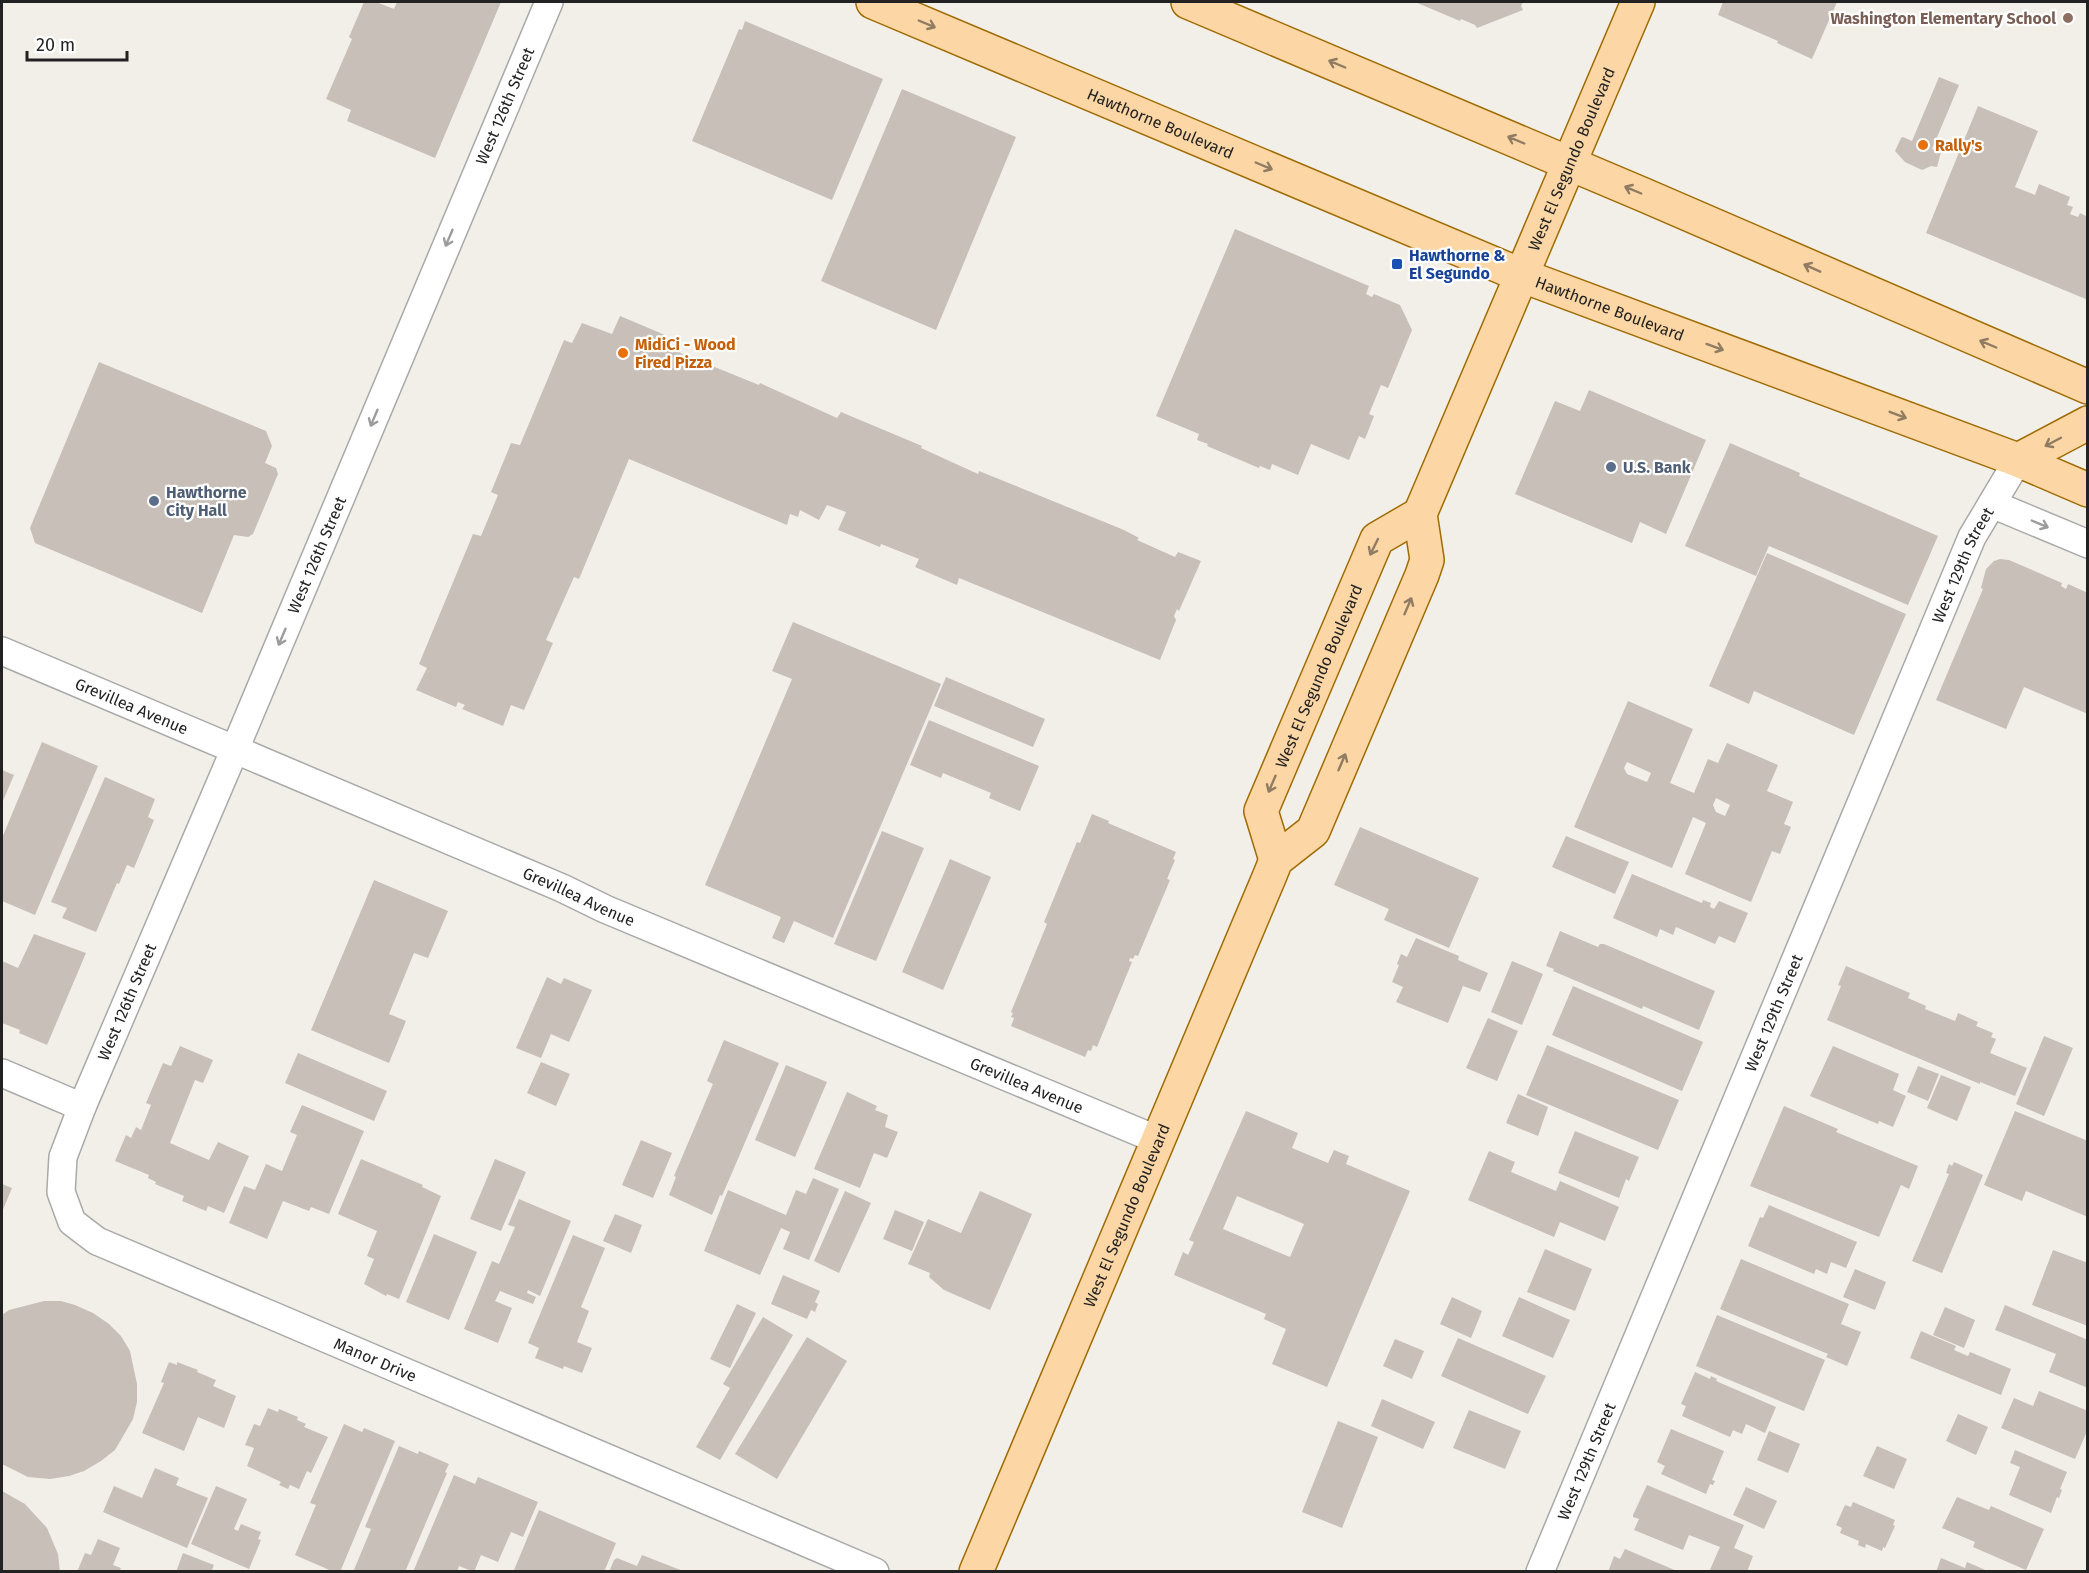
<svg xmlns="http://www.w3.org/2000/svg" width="2089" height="1573" font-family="'Fira Sans',sans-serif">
	<rect width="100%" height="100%" fill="#f2efe9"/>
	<!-- building -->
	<g fill="#c7bfb8" fill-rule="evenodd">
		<path d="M364,2H376L394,9L397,2H501L435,158L347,121L351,110L326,99L352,39L349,37Z"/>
		<path d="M1415,2H1523L1521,6L1523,10L1477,28L1475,25L1461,19L1460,21Z"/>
		<path d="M1723,2H1837L1812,59L1777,43L1778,41L1718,15Z"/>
		<path d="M745,21L883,79L832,200L692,141L739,29L742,30Z"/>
		<path d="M1939,77L1959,85L1932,149L1941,152L1937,167L1931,166L1922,170L1905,162L1895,151L1901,138L1903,137L1912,141Z"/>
		<path d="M902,89L1016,137L936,330L821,281Z"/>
		<path d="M1978,106L2038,131L2015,187L2035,195L2039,184L2070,197L2067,205L2073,207L2070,214L2078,217L2080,213L2086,216L2088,211V300L1926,233Z"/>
		<path d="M1235,229L1369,286L1366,294L1372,297L1374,294L1400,305L1412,330L1388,388L1381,385L1369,414L1374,416L1365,439L1359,436L1349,460L1311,444L1298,475L1272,464L1270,470L1260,466L1259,468L1207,446L1208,444L1197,440L1199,434L1156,416Z"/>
		<path d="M620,316L665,335L662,342L681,351L680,353L759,385L760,383L837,418L841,412L922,446L921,448L978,474L979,471L1124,530L1139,538L1137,540L1175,557L1178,552L1201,561L1179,611L1177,609L1174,616L1176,620L1160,660L959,578L957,585L915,567L919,559L881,544L880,547L838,530L846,512L827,505L819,520L800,510L798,517L790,514L787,525L629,459L579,579L574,577L546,640L553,643L524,710L511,705L503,726L462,709L465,705L458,702L456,707L416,690L427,668L419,664L473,534L481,536L498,495L491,492L511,443L520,445L564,340L572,343L582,323L612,334Z"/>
		<path d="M99,362L266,431L272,446L265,463L276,468L278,474L253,534L248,537L234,535L202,613L35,543L30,528Z"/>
		<path d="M1589,390L1706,440L1666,534L1640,522L1632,543L1515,494L1555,401L1580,411Z"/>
		<path d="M1730,443L1800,473L1799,476L1938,536L1908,605L1769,546L1756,576L1685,546Z"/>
		<path d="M1767,553L1906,614L1854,735L1754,691L1749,704L1709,686Z"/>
		<path d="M2000,559L2009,560L2062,583L2061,586L2066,589L2068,584L2088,593V714L2024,687L2006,729L1936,700L1983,589L1981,588L1986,569L1994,561Z"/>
		<path d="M793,622L941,684L833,938L794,921L784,943L772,938L781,917L705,885L792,679L772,671Z"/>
		<path d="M946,677L1045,719L1033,747L934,706Z"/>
		<path d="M1628,701L1693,729L1670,783L1694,793L1708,759L1718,763L1727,743L1778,765L1767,791L1793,802L1784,824L1791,827L1780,854L1772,851L1751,902L1685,874L1706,823L1693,817L1672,868L1574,827ZM1627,762L1651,773L1647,782L1627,774L1624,768ZM1716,798L1730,805L1725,816L1716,812L1713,805Z"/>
		<path d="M929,720L1039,766L1020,811L989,798L991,793L943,773L941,778L910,765Z"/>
		<path d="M42,742L98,766L35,915L2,901V838Z"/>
		<path d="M2,770L14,775L2,803Z"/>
		<path d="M105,777L155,799L148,817L154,820L134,868L127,865L119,884L117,883L96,932L62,918L67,908L51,902Z"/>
		<path d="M1092,814L1109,821L1108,823L1176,852L1173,859L1175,860L1167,879L1170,880L1138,956L1135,955L1133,959L1130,958L1129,961L1132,962L1097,1047L1093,1045L1091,1051L1088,1050L1085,1057L1011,1026L1014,1018L1011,1017L1013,1013L1011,1012L1047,924L1044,922L1077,842L1080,843Z"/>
		<path d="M1360,827L1479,878L1449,948L1384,920L1389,909L1334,885Z"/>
		<path d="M882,831L924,848L876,961L834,944Z"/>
		<path d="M1566,836L1629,862L1615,894L1552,867Z"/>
		<path d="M950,859L991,877L943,990L902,972Z"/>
		<path d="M1632,874L1702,903L1703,900L1711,903L1710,907L1714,909L1719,901L1748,913L1735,943L1719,936L1715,944L1676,927L1673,935L1660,929L1657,937L1613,918Z"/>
		<path d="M374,880L448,911L428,958L414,953L389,1014L406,1021L389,1063L311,1030Z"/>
		<path d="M1560,931L1598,947L1600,944H1604L1715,991L1699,1030L1643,1006L1642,1009L1553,971L1554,969L1546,966Z"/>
		<path d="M34,934L86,953L47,1045L19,1033L20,1030L2,1023V961L18,968Z"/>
		<path d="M1416,938L1459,956L1458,960L1488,973L1480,992L1463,986L1448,1023L1396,1002L1403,987L1392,982L1399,965L1397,964L1401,954L1407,957Z"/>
		<path d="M1512,961L1543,974L1522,1025L1491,1012Z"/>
		<path d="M1846,966L1910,993L1908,998L1926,1006L1925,1009L1955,1021L1958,1013L1978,1022L1976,1026L1993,1033L1991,1037L1996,1039L1990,1053L2027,1068L2015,1096L1980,1082V1084L1827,1020L1841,986L1838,985Z"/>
		<path d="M547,977L561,984L564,978L592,990L569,1042L551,1034L541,1058L516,1048Z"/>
		<path d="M1573,986L1703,1042L1682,1091L1552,1035Z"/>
		<path d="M1488,1018L1518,1031L1497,1081L1466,1068Z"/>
		<path d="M2044,1036L2073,1048L2044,1116L2016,1104Z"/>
		<path d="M724,1040L779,1063L722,1196L720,1195L712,1215L669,1195L676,1177L674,1176L713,1084L707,1081Z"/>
		<path d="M1547,1045L1679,1100L1658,1150L1526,1095Z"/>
		<path d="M180,1046L213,1060L203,1083L195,1080L170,1143L209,1160L218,1142L249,1156L224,1213L208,1206L206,1211L182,1201L184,1196L155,1184L156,1182L148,1178L149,1175L115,1161L126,1135L131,1138L136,1127L141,1130L151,1105L146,1103L163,1063L171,1066Z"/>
		<path d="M1833,1046L1899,1074L1893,1090L1906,1096L1893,1127L1879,1121L1878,1124L1810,1096Z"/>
		<path d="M298,1053L387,1091L374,1121L285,1083Z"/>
		<path d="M541,1062L570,1074L556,1106L527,1093Z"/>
		<path d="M786,1065L827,1082L795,1157L755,1140Z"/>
		<path d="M1918,1066L1939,1074L1928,1101L1907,1092Z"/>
		<path d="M1941,1075L1971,1087L1957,1121L1927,1108Z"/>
		<path d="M847,1092L877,1106L875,1110L888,1115L885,1127L898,1132L887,1158L874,1153L860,1188L814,1169Z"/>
		<path d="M1518,1094L1548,1107L1538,1136L1506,1123Z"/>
		<path d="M302,1105L364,1131L329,1214L311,1207L309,1211L283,1201L267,1239L229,1223L244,1186L255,1190L266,1164L282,1171L297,1135L290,1132Z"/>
		<path d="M1784,1106L1838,1129L1836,1132L1918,1166L1909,1189L1901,1185L1879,1237L1750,1186Z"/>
		<path d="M1246,1111L1298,1133L1292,1148L1328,1163L1334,1150L1349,1156L1346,1164L1410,1191L1327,1387L1272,1364L1286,1329L1264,1319L1266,1314L1174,1275L1183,1252L1188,1255L1194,1242L1189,1240ZM1237,1196L1304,1224L1290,1257L1223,1229Z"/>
		<path d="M2015,1111L2088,1141V1217L2026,1191L2022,1201L1984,1185Z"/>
		<path d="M1575,1131L1639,1157L1629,1181L1626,1179L1619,1198L1558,1173Z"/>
		<path d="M641,1140L672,1153L653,1198L622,1185Z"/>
		<path d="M1489,1151L1515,1162L1511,1172L1556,1191L1560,1181L1619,1207L1605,1241L1560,1222L1554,1237L1468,1200Z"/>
		<path d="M361,1159L423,1185L422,1187L441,1196L399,1299L387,1294L386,1296L364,1284L374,1259L367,1256L377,1231L338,1214Z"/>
		<path d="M495,1159L526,1172L501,1231L470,1219Z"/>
		<path d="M1954,1162L1983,1175L1942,1273L1912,1261L1949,1174L1946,1173L1949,1164L1952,1166Z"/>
		<path d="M813,1178L839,1189L809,1260L783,1249L790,1232L781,1228L760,1275L704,1251L728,1190L786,1215L796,1190L806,1194Z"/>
		<path d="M2,1184L12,1188L2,1212Z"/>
		<path d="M845,1191L871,1203L839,1273L814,1261Z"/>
		<path d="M980,1191L1032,1214L990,1310L944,1290L929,1277L930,1273L908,1264L928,1219L961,1233Z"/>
		<path d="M519,1199L571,1221L540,1296L528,1290L527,1293L536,1297L533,1304L500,1291L495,1301L512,1308L498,1343L464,1329L492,1261L499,1264L515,1227L508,1225Z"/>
		<path d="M1769,1205L1857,1242L1846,1268L1831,1262L1827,1274L1816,1269L1814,1274L1748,1246L1760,1217L1763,1218Z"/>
		<path d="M895,1210L924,1222L912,1251L883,1239Z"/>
		<path d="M615,1214L642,1225L631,1253L603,1241Z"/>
		<path d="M434,1234L477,1252L449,1320L406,1302Z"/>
		<path d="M573,1235L605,1248L581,1307L589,1311L577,1342L592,1348L582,1373L564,1366L563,1369L535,1358L539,1348L528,1343Z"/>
		<path d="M1545,1249L1592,1269L1575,1311L1527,1292Z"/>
		<path d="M2053,1250L2088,1263V1326L2032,1305Z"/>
		<path d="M1741,1259L1849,1304L1841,1324L1861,1332L1847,1366L1826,1357L1828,1354L1720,1309Z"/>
		<path d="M1855,1269L1886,1282L1875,1310L1843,1297Z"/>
		<path d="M783,1275L820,1291L815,1302L818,1304L815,1312L811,1310L807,1319L771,1304Z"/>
		<path d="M1452,1297L1482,1311L1471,1338L1440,1324Z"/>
		<path d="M1519,1297L1570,1320L1553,1358L1502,1336Z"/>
		<path d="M44,1301H61L75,1305L93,1313L109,1324L121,1336L130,1351L137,1384V1402L133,1419L115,1450L101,1461L84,1471L69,1476L50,1479L28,1477L2,1464V1315L9,1310Z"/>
		<path d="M737,1304L756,1313L730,1368L710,1359Z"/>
		<path d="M2005,1305L2088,1340V1388L2049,1372L2056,1354L1995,1330Z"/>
		<path d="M1945,1307L1975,1320L1964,1348L1933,1335Z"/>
		<path d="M1717,1315L1825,1360L1804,1411L1696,1366Z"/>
		<path d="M763,1317L793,1335L720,1460L696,1447L730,1388L723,1384Z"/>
		<path d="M1921,1331L1956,1346L1954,1350L1968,1356L1970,1352L2011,1369L2001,1395L1910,1358Z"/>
		<path d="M807,1337L847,1361L777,1479L735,1454Z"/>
		<path d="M1458,1338L1546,1376L1528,1414L1441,1376Z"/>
		<path d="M1395,1339L1424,1351L1412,1379L1383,1366Z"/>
		<path d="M169,1362L177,1365V1362L198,1370L197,1372L216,1380L213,1386L236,1396L224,1428L198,1417L184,1451L142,1433L164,1383L161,1382Z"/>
		<path d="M1695,1372L1710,1379L1711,1376L1717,1379L1716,1381L1776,1407L1765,1433L1746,1424L1742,1434L1733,1430L1730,1437L1682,1416L1686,1406L1681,1404Z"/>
		<path d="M2039,1391L2088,1411V1429L2075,1459L2001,1428L2014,1398L2033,1406Z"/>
		<path d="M1382,1399L1435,1422L1423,1449L1371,1426Z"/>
		<path d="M268,1408L278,1412L279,1409L298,1417L297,1420L306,1424L304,1427L328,1437L311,1473L307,1471L299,1489L290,1485L288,1489L279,1485L281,1482L247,1466L254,1448L245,1445L254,1424L260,1426Z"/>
		<path d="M1469,1410L1521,1431L1505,1469L1453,1448Z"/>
		<path d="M1958,1414L1988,1427L1976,1455L1946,1441Z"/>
		<path d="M1338,1421L1378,1437L1342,1528L1302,1512Z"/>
		<path d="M344,1424L362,1432L364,1428L395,1441L340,1572H334L295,1555L316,1505L310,1503Z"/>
		<path d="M1671,1429L1724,1451L1712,1480L1715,1481L1713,1485L1710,1484L1706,1494L1661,1474L1665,1466L1657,1462Z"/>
		<path d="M1769,1431L1800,1444L1788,1473L1757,1460Z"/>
		<path d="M399,1446L418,1454L419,1451L449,1464L445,1472L447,1473L405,1572H353L371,1529L365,1527Z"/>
		<path d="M1877,1446L1907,1459L1894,1489L1863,1476Z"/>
		<path d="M2015,1450L2067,1472L2060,1489L2062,1490L2059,1498L2057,1497L2051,1513L2009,1495L2020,1467L2010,1463Z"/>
		<path d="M155,1468L179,1478L176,1485L208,1498L187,1548L103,1512L114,1486L142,1498Z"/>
		<path d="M454,1475L475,1484L478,1477L538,1502L523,1537L511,1532L498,1562L481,1555L474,1572L459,1566L457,1572H413Z"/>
		<path d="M1647,1485L1744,1525L1734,1548L1753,1556L1747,1572H1709L1720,1547L1689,1535L1683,1550L1634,1530L1639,1519L1633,1517V1515Z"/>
		<path d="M216,1486L247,1499L234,1529L238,1531L241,1524L261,1532L258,1539L261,1540L249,1569L191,1544Z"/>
		<path d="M1746,1487L1777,1501L1764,1529L1733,1515Z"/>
		<path d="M2,1491L25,1504L47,1528L58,1554L60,1572H2Z"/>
		<path d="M1957,1497L1989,1510L1991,1506L2044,1529L2026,1570L1973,1547L1975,1542L1942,1528Z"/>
		<path d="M1853,1502L1895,1520L1893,1525L1895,1526L1885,1548L1883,1547L1882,1551L1866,1544L1865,1548L1858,1545L1859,1541L1840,1533L1842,1528L1836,1525L1845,1505L1851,1507Z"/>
		<path d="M539,1510L616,1543L604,1572H516L514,1570Z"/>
		<path d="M98,1539L120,1548L113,1565L121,1568L119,1572H77L85,1553L91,1555Z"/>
		<path d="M1625,1549L1677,1571V1572H1608L1614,1556L1620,1559Z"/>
		<path d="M183,1553L214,1565L211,1572H176Z"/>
		<path d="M642,1555L683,1571V1572H609L614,1560L617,1558L637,1566Z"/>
		<path d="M1941,1558L1965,1568L1967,1562L1990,1572H1936Z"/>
	</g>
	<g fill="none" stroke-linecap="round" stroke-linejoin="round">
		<defs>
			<g id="minor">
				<path id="s1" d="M549,2L235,749L82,1107L63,1157L61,1192L72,1222L97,1241L875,1572"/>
				<path d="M1992,504L2088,544"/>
				<path id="s2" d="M2,651L562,888L605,909L1158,1140"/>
				<path d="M2,1073L82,1107"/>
				<path id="s3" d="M1540,1572L1972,537L2018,460"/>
			</g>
			<g id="primary">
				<path id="s4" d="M873,2L1523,276L2018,460L2088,490"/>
				<path d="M1188,2L1644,195L2088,387"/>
				<path d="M2018,460L2088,423"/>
				<path id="s5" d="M1276,860L1261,811L1377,539L1420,514"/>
				<path id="s6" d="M976,1572L1270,875L1276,860L1313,831L1422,575L1427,560L1420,514L1638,2"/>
			</g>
		</defs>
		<!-- minor casing -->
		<use href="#minor" stroke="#a9a9a9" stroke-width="30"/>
		<!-- primary casing -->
		<use href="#primary" stroke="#a06b00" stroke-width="36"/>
		<!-- minor -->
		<use href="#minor" stroke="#fff" stroke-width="27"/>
		<!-- primary -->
		<use href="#primary" stroke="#fcd6a4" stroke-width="33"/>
	</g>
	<!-- one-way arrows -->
	<defs><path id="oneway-shaft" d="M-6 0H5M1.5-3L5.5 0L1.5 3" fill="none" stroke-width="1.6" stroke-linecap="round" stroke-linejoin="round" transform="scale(1.5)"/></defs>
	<g stroke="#8f7c63">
		<use href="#oneway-shaft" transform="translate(927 24) rotate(23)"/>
		<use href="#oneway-shaft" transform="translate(1337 64) rotate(-157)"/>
		<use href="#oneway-shaft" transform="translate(1516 140) rotate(-157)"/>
		<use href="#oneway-shaft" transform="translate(1264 166) rotate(23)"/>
		<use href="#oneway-shaft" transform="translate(1633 190) rotate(-157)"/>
		<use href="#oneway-shaft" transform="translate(1812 268) rotate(-156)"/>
		<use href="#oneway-shaft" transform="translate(1988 344) rotate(-157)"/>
		<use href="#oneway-shaft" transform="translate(1715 347) rotate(20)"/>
		<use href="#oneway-shaft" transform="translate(1898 415) rotate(21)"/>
		<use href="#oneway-shaft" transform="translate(2053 442) rotate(152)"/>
		<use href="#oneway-shaft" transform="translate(1374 547) rotate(116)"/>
		<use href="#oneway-shaft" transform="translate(1408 606) rotate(-67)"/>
		<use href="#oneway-shaft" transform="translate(1342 762) rotate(-67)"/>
		<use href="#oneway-shaft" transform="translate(1272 784) rotate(113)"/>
	</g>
	<g stroke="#9c9c9c">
		<use href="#oneway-shaft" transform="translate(449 238) rotate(113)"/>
		<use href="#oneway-shaft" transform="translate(374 418) rotate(113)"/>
		<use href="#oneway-shaft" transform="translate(2040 524) rotate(23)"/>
		<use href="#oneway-shaft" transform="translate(282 637) rotate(113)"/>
	</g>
	<!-- markers -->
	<circle fill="#8d6e63" stroke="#fff" stroke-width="2" cx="2068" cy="18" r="6"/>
	<g fill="#e8710a" stroke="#fff" stroke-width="2">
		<circle cx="1923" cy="145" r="6"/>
		<circle cx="623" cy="353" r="6"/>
	</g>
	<rect fill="#1a4fb4" stroke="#fff" stroke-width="2" x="1391" y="258" width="12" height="12" rx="3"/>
	<g fill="#5c6f8a" stroke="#fff" stroke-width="2">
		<circle cx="1611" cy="467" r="6"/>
		<circle cx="154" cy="501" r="6"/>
	</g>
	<g text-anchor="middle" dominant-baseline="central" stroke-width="4.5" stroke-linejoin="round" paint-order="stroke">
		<!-- education labels -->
		<g font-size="16" font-weight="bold" fill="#785e54" stroke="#fff" text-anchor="end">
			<text x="2056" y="18">Washington Elementary School</text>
		</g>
		<!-- street labels -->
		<g font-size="16" fill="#222" stroke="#fff">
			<text transform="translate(505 106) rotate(-67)">West 126th Street</text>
			<text stroke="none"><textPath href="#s4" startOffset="312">Hawthorne Boulevard</textPath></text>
			<text stroke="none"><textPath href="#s6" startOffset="1546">West El Segundo Boulevard</textPath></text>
			<text stroke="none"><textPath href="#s4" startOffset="798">Hawthorne Boulevard</textPath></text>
			<text transform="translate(317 555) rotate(-67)">West 126th Street</text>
			<text stroke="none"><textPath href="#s3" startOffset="1092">West 129th Street</textPath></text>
			<text stroke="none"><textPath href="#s5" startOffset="198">West El Segundo Boulevard</textPath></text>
			<text stroke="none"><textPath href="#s2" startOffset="141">Grevillea Avenue</textPath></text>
			<text stroke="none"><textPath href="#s2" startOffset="627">Grevillea Avenue</textPath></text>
			<text transform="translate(127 1002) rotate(-67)">West 126th Street</text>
			<text stroke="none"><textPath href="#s3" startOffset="606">West 129th Street</textPath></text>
			<text stroke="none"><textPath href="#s2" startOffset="1113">Grevillea Avenue</textPath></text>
			<text stroke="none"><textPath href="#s6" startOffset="387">West El Segundo Boulevard</textPath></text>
			<text stroke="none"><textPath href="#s1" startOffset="1654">Manor Drive</textPath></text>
			<text stroke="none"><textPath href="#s3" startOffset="120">West 129th Street</textPath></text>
		</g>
		<!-- food labels -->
		<g font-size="16" font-weight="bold" fill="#c56008" stroke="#fff" text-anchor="start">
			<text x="1935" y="145">Rally's</text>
			<text x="635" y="344">MidiCi - Wood<tspan x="635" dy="18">Fired Pizza</tspan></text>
		</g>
		<!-- transit labels -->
		<g font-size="16" font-weight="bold" fill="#164399" stroke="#fff" text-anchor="start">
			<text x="1409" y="255">Hawthorne &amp;<tspan x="1409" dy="18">El Segundo</tspan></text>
		</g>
		<!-- service labels -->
		<g font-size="16" font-weight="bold" fill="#4e5e75" stroke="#fff" text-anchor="start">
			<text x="1623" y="467">U.S. Bank</text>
			<text x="166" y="492">Hawthorne<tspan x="166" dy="18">City Hall</tspan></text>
		</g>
	</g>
	<!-- border -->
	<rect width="2089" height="1573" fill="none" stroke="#222222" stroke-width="6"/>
	<!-- scale -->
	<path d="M27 51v9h100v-9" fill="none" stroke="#222222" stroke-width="3"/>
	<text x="36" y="51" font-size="18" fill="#222222" stroke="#ffffff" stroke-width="4.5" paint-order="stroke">20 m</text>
</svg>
